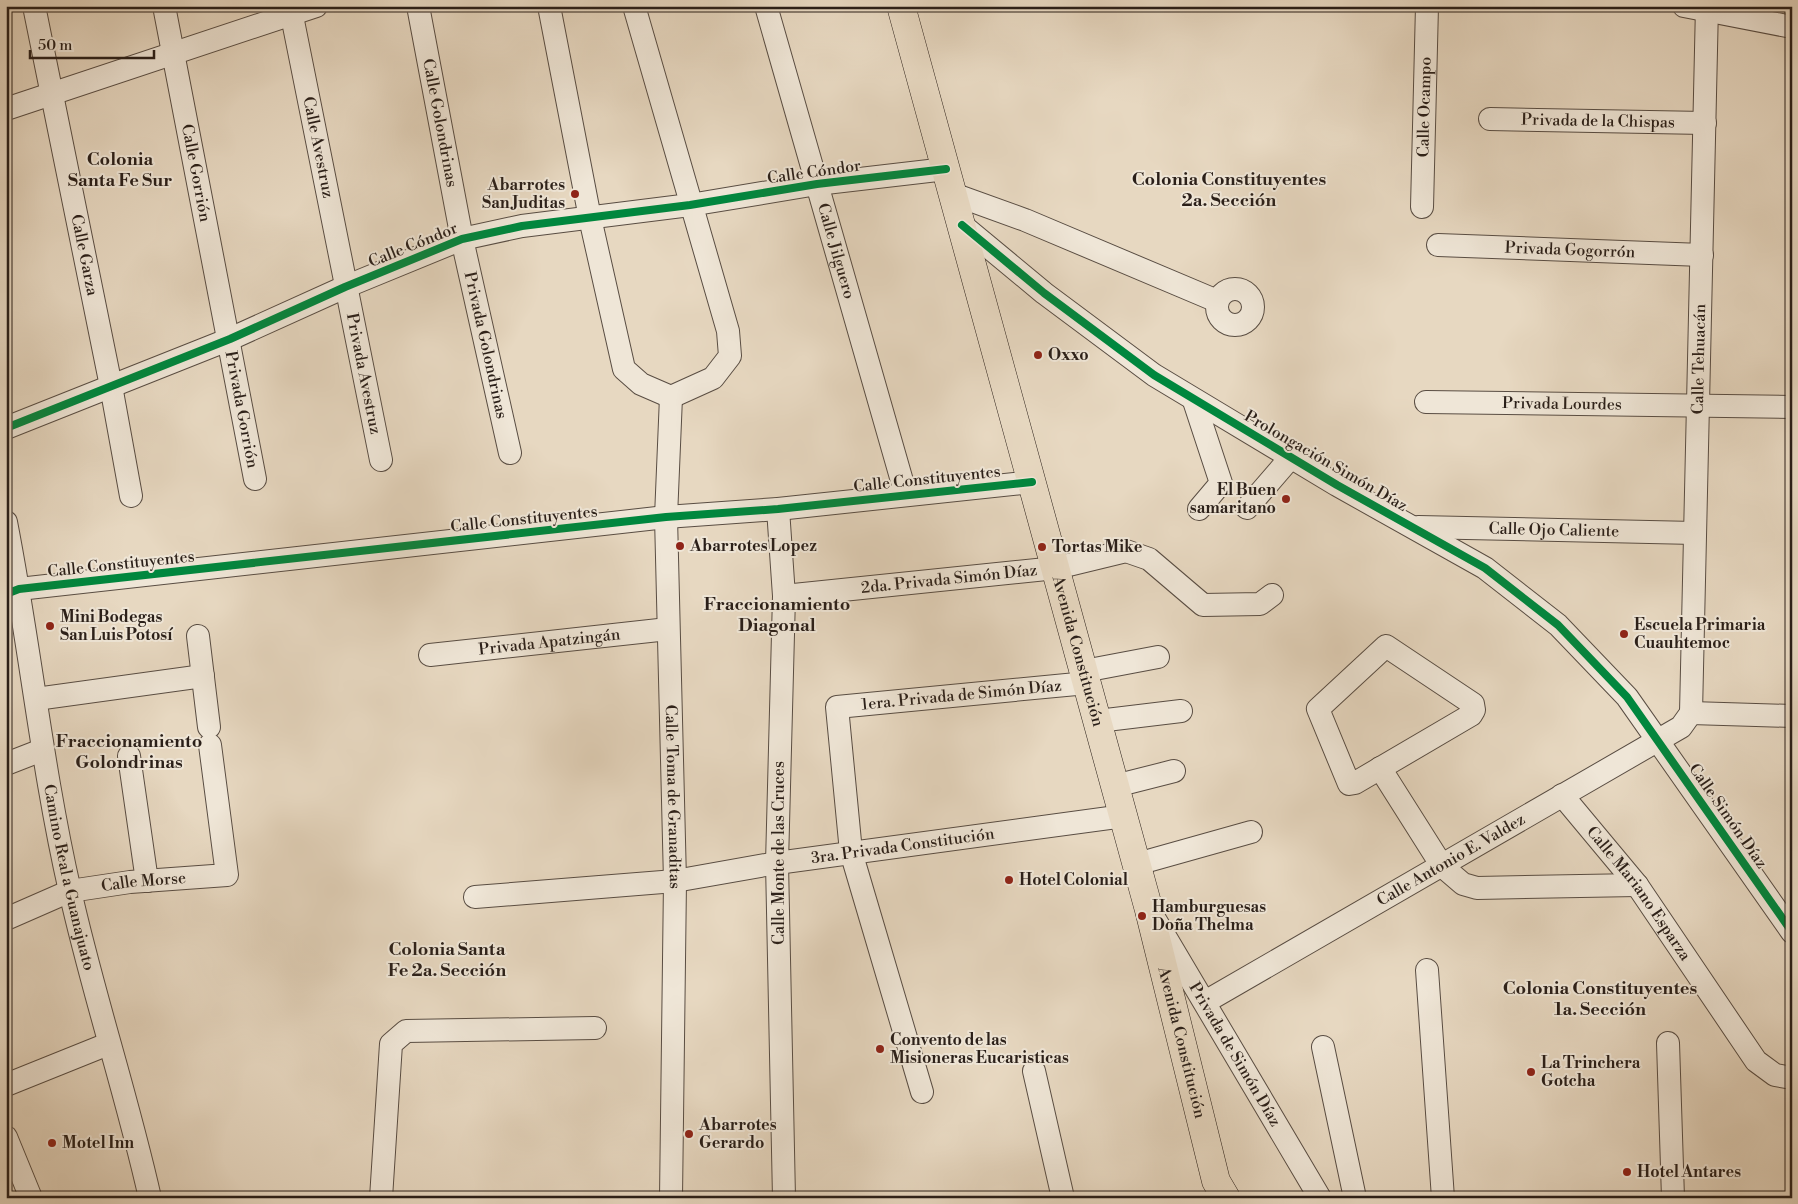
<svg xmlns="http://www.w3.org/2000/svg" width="1798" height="1204" font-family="'Libre Bodoni',serif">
	<rect width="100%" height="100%" fill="#e7d8c1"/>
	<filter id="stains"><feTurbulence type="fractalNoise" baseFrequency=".004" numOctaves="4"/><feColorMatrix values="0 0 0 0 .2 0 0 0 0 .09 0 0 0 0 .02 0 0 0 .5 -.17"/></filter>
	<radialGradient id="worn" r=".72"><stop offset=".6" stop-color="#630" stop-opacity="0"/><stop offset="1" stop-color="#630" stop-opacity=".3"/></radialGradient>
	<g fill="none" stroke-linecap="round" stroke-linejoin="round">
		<defs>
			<g id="minor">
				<path id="s1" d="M34,6L111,386L131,496"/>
				<path id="s2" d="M164,6L255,479"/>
				<path id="s3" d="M290,6L381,460"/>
				<path id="s4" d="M418,6L462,239L510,453"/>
				<path d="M549,6L590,218L624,369L641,384L671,397L713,378L730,356L728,331L634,6"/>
				<path id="s5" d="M766,6L906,495"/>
				<path d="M1684,6L1792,27"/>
				<path d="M6,109L316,6"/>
				<path id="s6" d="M1490,119L1705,123"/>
				<path d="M953,194L1025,220L1217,301"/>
				<path id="s7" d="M1422,207L1427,6"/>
				<path d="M962,225L1044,293L1154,375L1337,485L1485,568L1558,625L1627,697L1792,932"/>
				<path id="s8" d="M1438,245L1702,255"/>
				<circle cx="1235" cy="307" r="18"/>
				<path id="s9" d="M671,397L666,517L675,881L671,1198"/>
				<path d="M1194,401L1221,483L1199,509"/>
				<path id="s10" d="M1426,402L1792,407"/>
				<path d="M6,428L230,339L345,287L462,239L522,226L690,205L817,184L946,169"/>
				<path d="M1247,508L1291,457"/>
				<path d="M778,509L784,596L777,863L784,1198"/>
				<path id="s11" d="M6,522C30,645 42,769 70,891C93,994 127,1095 150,1198"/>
				<path id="s12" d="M1418,527L1695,533"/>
				<path d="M6,594L19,589L666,517L778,509L1032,482"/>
				<path id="s13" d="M784,596L1056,568L1126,551L1149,559L1203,605L1260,604L1272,595"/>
				<path d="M198,636L209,727"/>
				<path d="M1386,646L1473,704L1474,710L1471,715L1355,783L1349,784L1318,709Z"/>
				<path id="s14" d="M430,655L668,629"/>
				<path d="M1084,671L1158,657"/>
				<path d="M36,699L203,676"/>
				<path id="s15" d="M1691,713L1707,6"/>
				<path d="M1691,713L1792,716"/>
				<path d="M1098,721L1181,711"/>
				<path d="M129,756L147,881"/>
				<path d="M6,764L42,750"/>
				<path d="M1380,768L1442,866L1463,884L1477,888L1637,885"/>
				<path d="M1115,786L1174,771"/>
				<path id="s16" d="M1562,795L1637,885L1756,1061L1775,1075L1792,1078"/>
				<path d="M1137,864L1251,832"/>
				<path id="s17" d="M475,897L675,881L777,863L1124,816"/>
				<path id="s18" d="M6,919L70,891L130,882L227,875L210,745"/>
				<path id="s19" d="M1156,921L1320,1198"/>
				<path d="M1427,970L1443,1198"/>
				<path id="s20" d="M1205,1002L1681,727L1691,713"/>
				<path d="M1668,1043L1673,1198"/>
				<path d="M1323,1047L1355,1198"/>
				<path d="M1034,1071L1063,1198"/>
				<path d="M6,1085L108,1044"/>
				<path id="s21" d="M922,1092L851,852L837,707L1087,683"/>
				<path d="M6,1137L31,1198"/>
				<path d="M381,1198L391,1044L406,1031L595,1028"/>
			</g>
			<g id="major">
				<path id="s22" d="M901,6L1149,910L1216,1181L1226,1198"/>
			</g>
		</defs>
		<!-- minor casing -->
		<use href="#minor" stroke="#594d43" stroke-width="24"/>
		<!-- major casing -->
		<use href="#major" stroke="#2a1f19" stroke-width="29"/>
		<!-- minor -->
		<use href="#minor" stroke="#efe6d7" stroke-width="22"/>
		<!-- major -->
		<use href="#major" stroke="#e7d8c1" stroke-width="28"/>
		<defs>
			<g id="cycleway">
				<path d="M962,225L1044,293L1154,375L1337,485L1485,568L1558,625L1627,697L1792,932"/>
				<path d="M6,428L230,339L345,287L462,239L522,226L690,205L817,184L946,169"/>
				<path d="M6,594L19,589L666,517L778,509L1032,482"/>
			</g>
		</defs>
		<!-- cycleway casing -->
		<use href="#cycleway" stroke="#efe6d7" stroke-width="11"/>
		<!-- cycleway -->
		<use href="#cycleway" stroke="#00873e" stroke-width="8"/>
	</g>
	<!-- markers -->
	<g fill="#8f2418" stroke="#efe6d7" stroke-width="2">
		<circle cx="575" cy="194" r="5"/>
		<circle cx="1038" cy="355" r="5"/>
		<circle cx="1286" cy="499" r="5"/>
		<circle cx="680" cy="546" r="5"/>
		<circle cx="1042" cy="547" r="5"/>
		<circle cx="50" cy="626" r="5"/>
		<circle cx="1624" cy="634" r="5"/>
		<circle cx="1009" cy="880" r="5"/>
		<circle cx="1142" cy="916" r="5"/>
		<circle cx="880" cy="1049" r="5"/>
		<circle cx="1531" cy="1072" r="5"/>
		<circle cx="689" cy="1134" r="5"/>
		<circle cx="52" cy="1143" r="5"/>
		<circle cx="1627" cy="1172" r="5"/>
	</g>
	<g text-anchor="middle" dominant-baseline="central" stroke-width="4" stroke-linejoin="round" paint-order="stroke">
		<!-- street labels -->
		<g font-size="16" fill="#2a1f19" stroke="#efe6d7">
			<text stroke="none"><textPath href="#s7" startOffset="100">Calle Ocampo</textPath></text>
			<text stroke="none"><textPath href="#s6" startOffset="108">Privada de la Chispas</textPath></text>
			<text stroke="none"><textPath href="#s4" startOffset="119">Calle Golondrinas</textPath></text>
			<text stroke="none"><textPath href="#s3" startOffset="144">Calle Avestruz</textPath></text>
			<text transform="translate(814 172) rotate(-8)">Calle Cóndor</text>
			<text stroke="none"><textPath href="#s2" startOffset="170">Calle Gorrión</textPath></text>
			<text transform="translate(413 245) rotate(-22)">Calle Cóndor</text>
			<text stroke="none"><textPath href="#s8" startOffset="132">Privada Gogorrón</textPath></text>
			<text stroke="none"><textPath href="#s5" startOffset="255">Calle Jilguero</textPath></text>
			<text stroke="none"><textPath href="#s1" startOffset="254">Calle Garza</textPath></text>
			<text stroke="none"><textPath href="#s4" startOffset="346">Privada Golondrinas</textPath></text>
			<text stroke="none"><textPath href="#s15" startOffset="354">Calle Tehuacán</textPath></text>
			<text stroke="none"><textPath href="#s3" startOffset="375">Privada Avestruz</textPath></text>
			<text stroke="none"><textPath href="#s10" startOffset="136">Privada Lourdes</textPath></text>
			<text stroke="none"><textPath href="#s2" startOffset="411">Privada Gorrión</textPath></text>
			<text transform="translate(1326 461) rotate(30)">Prolongación Simón Díaz</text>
			<text transform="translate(927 479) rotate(-6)">Calle Constituyentes</text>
			<text transform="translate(524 519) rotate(-6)">Calle Constituyentes</text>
			<text stroke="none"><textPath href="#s12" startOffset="136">Calle Ojo Caliente</textPath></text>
			<text transform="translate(121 564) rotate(-6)">Calle Constituyentes</text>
			<text stroke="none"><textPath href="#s13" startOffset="166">2da. Privada Simón Díaz</textPath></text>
			<text stroke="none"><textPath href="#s14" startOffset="120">Privada Apatzingán</textPath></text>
			<text stroke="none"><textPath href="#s22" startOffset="669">Avenida Constitución</textPath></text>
			<text stroke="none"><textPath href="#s21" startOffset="521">1era. Privada de Simón Díaz</textPath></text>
			<text stroke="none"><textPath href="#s9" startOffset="400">Calle Toma de Granaditas</textPath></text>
			<text transform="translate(1728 816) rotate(55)">Calle Simón Díaz</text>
			<text stroke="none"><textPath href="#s17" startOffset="431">3ra. Privada Constitución</textPath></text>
			<text transform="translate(779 853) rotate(-90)">Calle Monte de las Cruces</text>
			<text stroke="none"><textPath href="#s20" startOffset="284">Calle Antonio E. Valdez</textPath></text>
			<text stroke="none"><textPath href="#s11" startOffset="361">Camino Real a Guanajuato</textPath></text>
			<text stroke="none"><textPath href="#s18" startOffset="144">Calle Morse</textPath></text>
			<text stroke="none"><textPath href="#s16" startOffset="125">Calle Mariano Esparza</textPath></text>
			<text stroke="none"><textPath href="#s22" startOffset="1074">Avenida Constitución</textPath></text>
			<text stroke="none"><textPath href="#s19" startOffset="155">Privada de Simón Díaz</textPath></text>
		</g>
		<!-- poi labels -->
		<g font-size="16" font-weight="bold" fill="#2a1f19" stroke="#efe6d7" text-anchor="start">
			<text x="565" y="185" text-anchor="end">Abarrotes<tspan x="565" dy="18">San Juditas</tspan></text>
			<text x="1048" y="355">Oxxo</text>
			<text x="1276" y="490" text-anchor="end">El Buen<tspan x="1276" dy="18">samaritano</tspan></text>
			<text x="690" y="546">Abarrotes Lopez</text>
			<text x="1052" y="547">Tortas Mike</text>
			<text x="60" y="617">Mini Bodegas<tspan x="60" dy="18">San Luis Potosí</tspan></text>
			<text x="1634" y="625">Escuela Primaria<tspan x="1634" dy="18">Cuauhtemoc</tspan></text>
			<text x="1019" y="880">Hotel Colonial</text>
			<text x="1152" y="907">Hamburguesas<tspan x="1152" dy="18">Doña Thelma</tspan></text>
			<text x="890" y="1040">Convento de las<tspan x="890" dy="18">Misioneras Eucaristicas</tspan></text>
			<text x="1541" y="1063">La Trinchera<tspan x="1541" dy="18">Gotcha</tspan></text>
			<text x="699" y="1125">Abarrotes<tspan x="699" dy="18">Gerardo</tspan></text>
			<text x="62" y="1143">Motel Inn</text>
			<text x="1637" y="1172">Hotel Antares</text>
		</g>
		<!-- neighbourhood labels -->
		<g font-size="18" font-weight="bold" fill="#2a1f19" stroke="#efe6d7">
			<text x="120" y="159">Colonia<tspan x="120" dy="21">Santa Fe Sur</tspan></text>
			<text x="1229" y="179">Colonia Constituyentes<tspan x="1229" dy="21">2a. Sección</tspan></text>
			<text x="777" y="604">Fraccionamiento<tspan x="777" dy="21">Diagonal</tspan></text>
			<text x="129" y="741">Fraccionamiento<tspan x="129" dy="21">Golondrinas</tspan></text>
			<text x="447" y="949">Colonia Santa<tspan x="447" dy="21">Fe 2a. Sección</tspan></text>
			<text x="1600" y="988">Colonia Constituyentes<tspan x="1600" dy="21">1a. Sección</tspan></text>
		</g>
	</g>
	<!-- margin -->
	<rect width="1798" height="1204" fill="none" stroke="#e7d8c1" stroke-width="25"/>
	<rect x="8" y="8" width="1783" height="1189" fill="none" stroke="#2a1f19" stroke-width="2.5"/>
	<rect x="12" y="12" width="1773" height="1179" fill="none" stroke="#2a1f19"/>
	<!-- scale -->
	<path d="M30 50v8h124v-8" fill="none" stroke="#2a1f19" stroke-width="2.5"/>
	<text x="38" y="50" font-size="15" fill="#2a1f19" stroke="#efe6d7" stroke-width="4" paint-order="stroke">50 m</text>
	<rect width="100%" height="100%" filter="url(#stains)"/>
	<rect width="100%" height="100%" fill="url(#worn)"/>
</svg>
